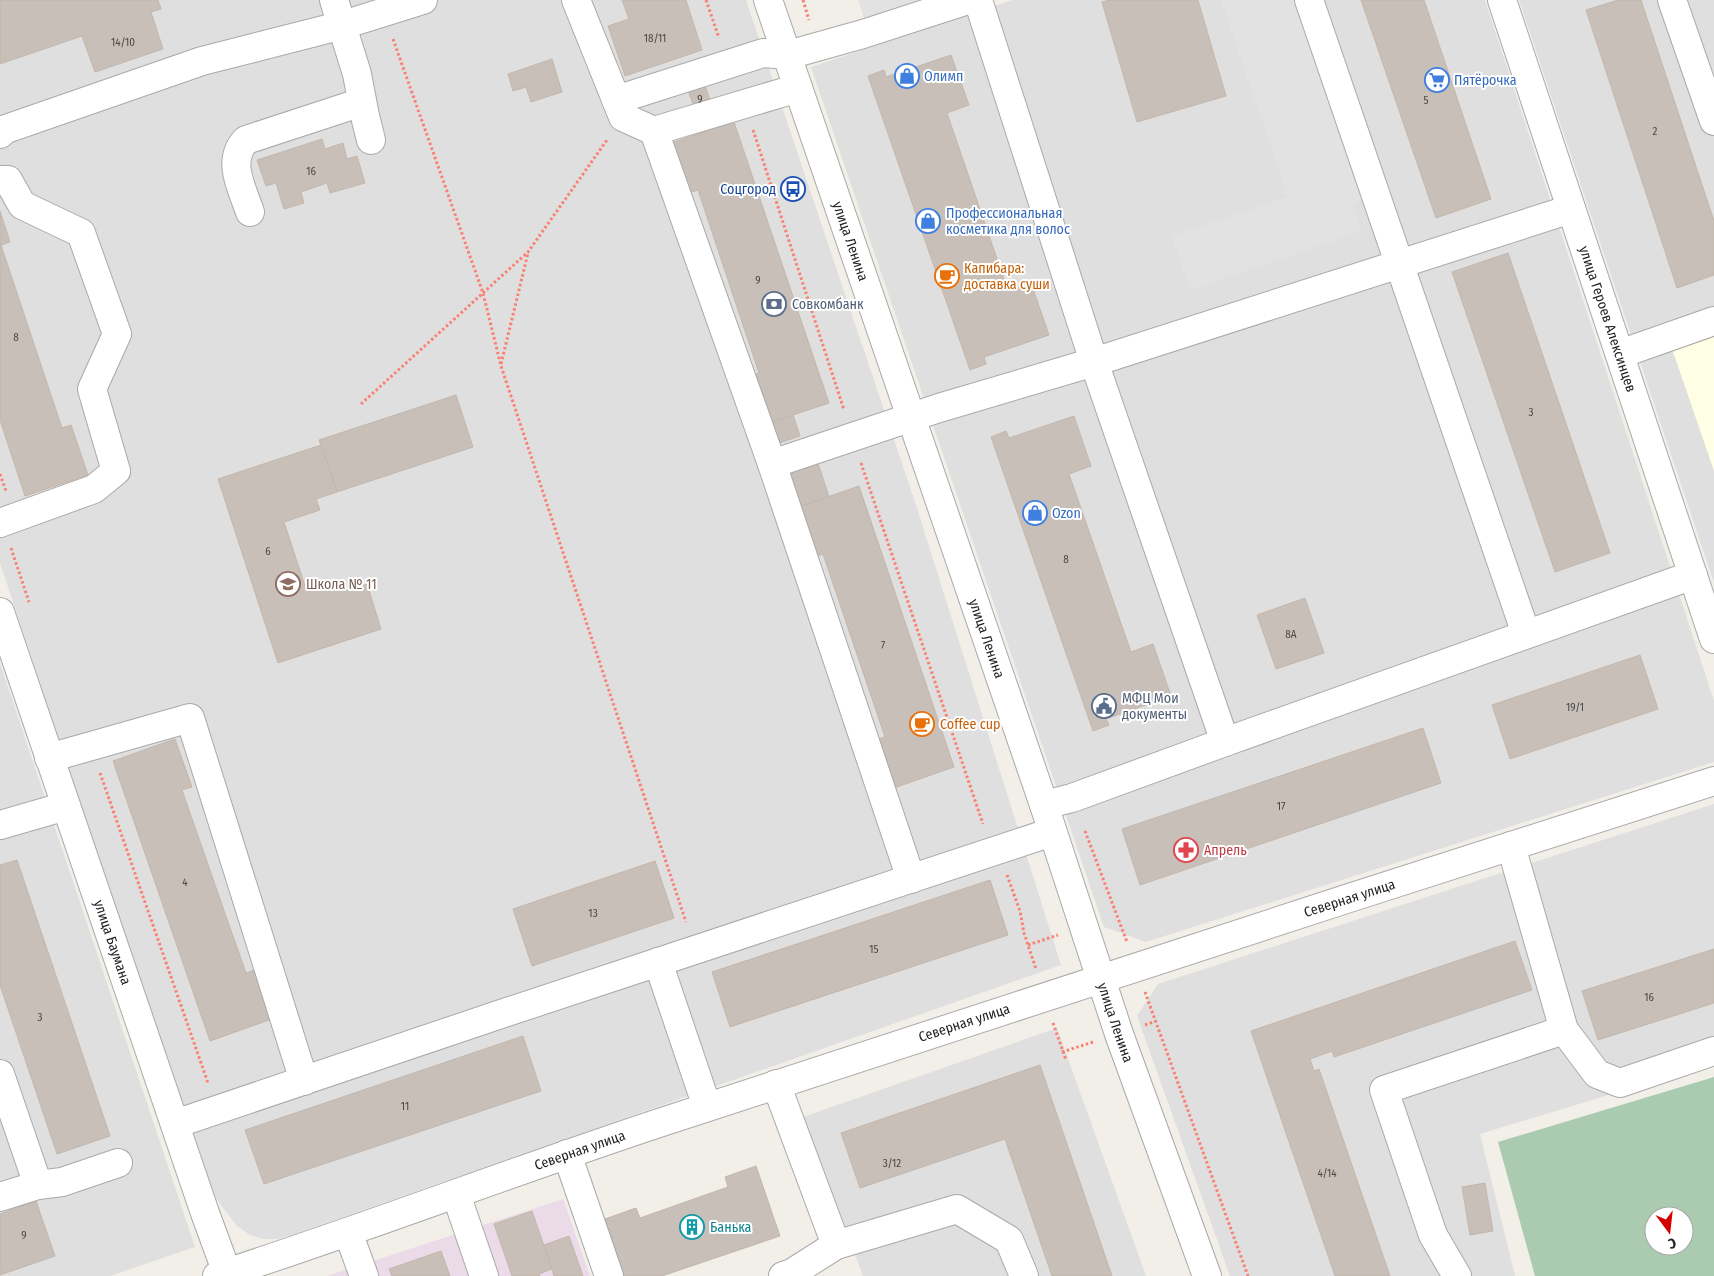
<svg xmlns="http://www.w3.org/2000/svg" width="1714" height="1276" font-family="'Fira Sans Condensed',sans-serif">
	<rect width="100%" height="100%" fill="#f2efe9"/>
	<!-- residential -->
	<g fill="#e0dfdf">
		<path d="M0,0H746L916,505L1061,965L295,1234L277,1239H263L250,1235L237,1226L217,1200L206,1181L0,563Z"/>
		<path d="M1013,0H1485L1714,701V762L1146,942L1104,927L811,67Z"/>
		<path d="M1519,0H1714V583Z"/>
		<path d="M0,663L195,1247L110,1276H0Z"/>
		<path d="M1714,804V1063L1480,1134L1515,1276H1230L1137,1016L1158,984Z"/>
		<path d="M1057,1028L1146,1276H863L803,1117Z"/>
	</g>
	<!-- industrial -->
	<path fill="#ebdbe8" d="M563,1199L590,1276H327Z"/>
	<!-- education -->
	<path fill="#ffffe5" d="M1714,328V471L1670,343Z"/>
	<!-- cemetery -->
	<path fill="#aacbaf" fill-rule="evenodd" d="M1714,1077V1276H1535L1498,1142ZM1654,1216H1684V1246H1654Z"/>
	<!-- parking -->
	<g fill="#e2e2e2">
		<path d="M858,0H939L866,24Z"/>
		<path d="M1221,0H1303L1369,193L1353,205L1362,231L1190,290L1172,236L1288,197Z"/>
	</g>
	<!-- building -->
	<g fill="#c7bfb8" stroke="#c4b6ab">
		<path d="M0,0H158L161,9L151,12L163,49L95,72L82,36L0,64Z"/>
		<path d="M622,0H686L702,50L625,76L608,26L629,19Z"/>
		<path d="M1110,0H1198L1226,96L1137,122L1102,2Z"/>
		<path d="M1361,0H1424L1491,199L1436,218Z"/>
		<path d="M1618,0H1641L1714,221V275L1677,288L1586,10Z"/>
		<path d="M951,55L969,105L947,113L1008,291L1031,283L1049,335L984,357L986,364L970,370L868,76L884,70L886,77Z"/>
		<path d="M552,59L562,92L531,102L526,87L513,91L508,74Z"/>
		<path d="M705,85L712,107L696,113L688,90Z"/>
		<path d="M734,122L829,403L766,424L750,376L759,373L698,190L688,193L671,143Z"/>
		<path d="M322,139L325,149L343,143L347,159L357,156L365,183L330,193L327,183L301,192L304,203L284,209L276,183L266,186L257,160Z"/>
		<path d="M0,211L10,242L1,245L62,428L71,425L88,475L25,496L0,420Z"/>
		<path d="M1508,253L1610,553L1555,572L1452,272Z"/>
		<path d="M456,395L473,447L337,492L319,440Z"/>
		<path d="M793,415L800,436L773,445L766,424Z"/>
		<path d="M1074,416L1091,466L1069,474L1131,652L1153,644L1171,696L1106,719L1109,725L1093,731L991,437L1006,431L1009,438Z"/>
		<path d="M321,445L337,492L316,499L320,510L284,522L307,592L342,580L346,591L367,584L381,629L278,663L218,479Z"/>
		<path d="M817,460L829,497L796,508L784,471Z"/>
		<path d="M859,486L954,767L891,789L875,740L885,737L823,554L813,557L796,508Z"/>
		<path d="M1305,598L1324,653L1276,669L1257,615Z"/>
		<path d="M1640,655L1658,709L1510,759L1492,705Z"/>
		<path d="M1423,728L1441,783L1140,885L1122,829Z"/>
		<path d="M175,739L192,787L182,790L228,922L246,973L255,970L272,1019L210,1041L113,761Z"/>
		<path d="M17,860L110,1136L57,1154L0,985V865Z"/>
		<path d="M655,861L674,918L532,966L513,909Z"/>
		<path d="M990,880L1008,935L730,1027L712,972Z"/>
		<path d="M1515,941L1532,990L1334,1057L1332,1051L1310,1059L1314,1071L1319,1069L1390,1276H1335L1251,1031Z"/>
		<path d="M1714,949V1003L1598,1040L1582,991Z"/>
		<path d="M523,1036L541,1091L264,1184L245,1130Z"/>
		<path d="M1040,1065L1112,1276H1052L1005,1139L860,1188L841,1133Z"/>
		<path d="M756,1166L780,1236L662,1276H624L605,1219L636,1208L640,1218L728,1187L725,1177Z"/>
		<path d="M1485,1183L1493,1231L1470,1235L1462,1187Z"/>
		<path d="M36,1201L55,1256L0,1275V1214Z"/>
		<path d="M532,1211L552,1269L539,1274L540,1276H512L494,1224Z"/>
		<path d="M569,1236L583,1276H554L544,1245Z"/>
		<path d="M441,1251L450,1276H392L389,1269Z"/>
	</g>
	<g fill="none" stroke-linecap="round" stroke-linejoin="round">
		<defs>
			<g id="minor">
				<path d="M334,0L357,74L365,116L371,140"/>
				<path d="M576,0L623,117L654,131L798,88"/>
				<path id="s1" d="M768,0L1044,805L1119,1034L1207,1276"/>
				<path d="M978,0L1094,362L1225,742"/>
				<path d="M1309,0L1526,634"/>
				<path id="s2" d="M1502,0L1714,639"/>
				<path d="M1672,0L1714,121"/>
				<path d="M616,100L763,53L788,55L863,34L968,0"/>
				<path d="M654,131L772,464L911,879"/>
				<path d="M0,134L6,129L202,61L343,25L423,0"/>
				<path d="M0,180H8L22,205L81,233L117,334L92,389L116,471L94,489L0,523"/>
				<path d="M250,212C242,188 226,161 246,140L362,102"/>
				<path d="M1620,354L1714,321"/>
				<path d="M772,464L939,408L1094,362L1571,209"/>
				<path id="s3" d="M0,612L205,1213L227,1273"/>
				<path d="M49,758L190,718L304,1081"/>
				<path d="M1044,805L1072,798L1225,742L1693,575"/>
				<path d="M0,825L66,806"/>
				<path d="M1511,846L1564,1030L1597,1074L1620,1083L1714,1051"/>
				<path d="M658,962L707,1107"/>
				<path d="M0,1074L38,1185"/>
				<path d="M776,1084L836,1245"/>
				<path d="M175,1124L504,1013L1052,832"/>
				<path d="M567,1154L609,1276"/>
				<path d="M456,1194L484,1276"/>
				<path d="M0,1197L38,1185L62,1182L118,1163"/>
				<path d="M348,1232L364,1276"/>
				<path id="s4" d="M217,1276C366,1228 511,1172 659,1123C1010,1006 1362,894 1714,781"/>
				<path d="M783,1276L792,1273L836,1245L957,1209L1009,1240L1024,1276"/>
				<path d="M1457,1276L1433,1235L1384,1090L1564,1030"/>
			</g>
		</defs>
		<!-- minor casing -->
		<use href="#minor" stroke="#a9a9a9" stroke-width="30"/>
		<!-- path -->
		<g stroke="#fa8072" stroke-width="3" stroke-dasharray="2.5 2.5" stroke-linecap="butt">
			<path d="M706,0L719,38"/>
			<path d="M803,0L809,20"/>
			<path d="M393,39L483,293L501,366L686,922"/>
			<path d="M753,130L844,410"/>
			<path d="M501,364L528,253"/>
			<path d="M361,404L528,252L607,140"/>
			<path d="M861,463L983,824"/>
			<path d="M0,474L6,491"/>
			<path d="M11,548L29,602"/>
			<path d="M100,773L208,1083"/>
			<path d="M1085,831L1127,942"/>
			<path d="M1007,875L1020,911L1024,933L1036,969"/>
			<path d="M1028,945L1058,935"/>
			<path d="M1145,992L1248,1276"/>
			<path d="M1053,1023L1066,1060"/>
			<path d="M1145,1025L1156,1021"/>
			<path d="M1062,1052L1093,1042"/>
		</g>
		<!-- minor -->
		<use href="#minor" stroke="#fff" stroke-width="28"/>
	</g>
	<!-- icons -->
	<defs>
		<symbol id="shop-ring" viewBox="-11 -11 22 22"><circle r="9.5" fill="#fff" stroke="#3f7fe0" stroke-width="1.5"/><path d="M-5-2.5h2.3a2.7 3.5 0 0 1 5.4 0H5L5.5 6h-11ZM-1.5-2.5h3a1.5 2.3 0 0 0-3 0Z" fill="#3f7fe0"/></symbol>
		<symbol id="supermarket-ring" viewBox="-11 -11 22 22"><circle r="9.5" fill="#fff" stroke="#3f7fe0" stroke-width="1.5"/><path d="M-6-5.5h2.5l.6 2H6L4.5 2H-2.5L-4.4-4H-6ZM-1.5 3.2a1.3 1.3 0 1 0 .1 0ZM3 3.2a1.3 1.3 0 1 0 .1 0Z" fill="#3f7fe0"/></symbol>
		<symbol id="bus-ring" viewBox="-11 -11 22 22"><circle r="9.5" fill="#fff" stroke="#1a4fb4" stroke-width="1.5"/><path d="M-5-6H5V4H4V6H2V4H-2V6H-4V4H-5ZM-3.5-4V0h7V-4ZM-3.5 1.2v1.5H-2V1.2ZM2 1.2v1.5H3.5V1.2Z" fill="#1a4fb4"/></symbol>
		<symbol id="cafe-ring" viewBox="-11 -11 22 22"><circle r="9.5" fill="#fff" stroke="#e8710a" stroke-width="1.5"/><path d="M-5.5-4.5H6V0H3Q3 3.5 0 3.5H-2.5Q-5.5 3.5-5.5 0ZM3-3.2v2h1.7v-2ZM-6 4.5H4V6H-6Z" fill="#e8710a"/></symbol>
		<symbol id="bank-ring" viewBox="-11 -11 22 22"><circle r="9.5" fill="#fff" stroke="#5c6f8a" stroke-width="1.5"/><path d="M-6-4H6V4H-6ZM0-2.3a2.3 2.3 0 1 0 0 4.6a2.3 2.3 0 1 0 0-4.6Z" fill="#5c6f8a"/></symbol>
		<symbol id="school-ring" viewBox="-11 -11 22 22"><circle r="9.5" fill="#fff" stroke="#8d6e63" stroke-width="1.5"/><path d="M0-5L7-2L0 1L-7-2ZM-4 1L0 2.5L4 1V4Q0 6-4 4Z" fill="#8d6e63"/></symbol>
		<symbol id="civic-ring" viewBox="-11 -11 22 22"><circle r="9.5" fill="#fff" stroke="#5c6f8a" stroke-width="1.5"/><path d="M-.6-6.5H3V-4.5H.6V-3L4-1V1h2V6H-6V1h2V-1L-.6-3ZM-1.2 2.5V6h2.4V2.5Z" fill="#5c6f8a"/></symbol>
		<symbol id="pharmacy-ring" viewBox="-11 -11 22 22"><circle r="9.5" fill="#fff" stroke="#e0444e" stroke-width="1.5"/><path d="M-2-6h4v4h4v4h-4v4h-4v-4h-4v-4h4Z" fill="#e0444e"/></symbol>
		<symbol id="building-ring" viewBox="-11 -11 22 22"><circle r="9.5" fill="#fff" stroke="#0f9aa8" stroke-width="1.5"/><path d="M-4-6H4V6H1V3H-1V6H-4ZM-2.5-4.3h1.7v1.8h-1.7ZM.8-4.3h1.7v1.8H.8ZM-2.5-1h1.7V.8h-1.7ZM.8-1h1.7V.8H.8Z" fill="#0f9aa8"/></symbol>
	</defs>
	<g fill-rule="evenodd">
		<use href="#shop-ring" x="893" y="62" width="28" height="28"/>
		<use href="#supermarket-ring" x="1423" y="66" width="28" height="28"/>
		<use href="#bus-ring" x="779" y="175" width="28" height="28"/>
		<use href="#shop-ring" x="914" y="207" width="28" height="28"/>
		<use href="#cafe-ring" x="933" y="262" width="28" height="28"/>
		<use href="#bank-ring" x="760" y="290" width="28" height="28"/>
		<use href="#shop-ring" x="1021" y="499" width="28" height="28"/>
		<use href="#school-ring" x="274" y="570" width="28" height="28"/>
		<use href="#civic-ring" x="1090" y="692" width="28" height="28"/>
		<use href="#cafe-ring" x="908" y="710" width="28" height="28"/>
		<use href="#pharmacy-ring" x="1172" y="836" width="28" height="28"/>
		<use href="#building-ring" x="678" y="1213" width="28" height="28"/>
	</g>
	<g text-anchor="middle" dominant-baseline="central" stroke-width="4" stroke-linejoin="round" paint-order="stroke">
		<!-- number labels -->
		<g font-size="11" fill="#4b4948">
			<text x="655" y="38">18/11</text>
			<text x="123" y="42">14/10</text>
			<text x="700" y="99">9</text>
			<text x="1426" y="100">5</text>
			<text x="1655" y="131">2</text>
			<text x="311" y="171">16</text>
			<text x="758" y="280">9</text>
			<text x="16" y="337">8</text>
			<text x="1531" y="412">3</text>
			<text x="268" y="551">6</text>
			<text x="1066" y="559">8</text>
			<text x="1291" y="634">8А</text>
			<text x="883" y="645">7</text>
			<text x="1575" y="707">19/1</text>
			<text x="1281" y="806">17</text>
			<text x="185" y="882">4</text>
			<text x="593" y="913">13</text>
			<text x="874" y="949">15</text>
			<text x="1649" y="997">16</text>
			<text x="40" y="1017">3</text>
			<text x="405" y="1106">11</text>
			<text x="892" y="1163">3/12</text>
			<text x="1327" y="1173">4/14</text>
			<text x="24" y="1235">9</text>
		</g>
		<!-- shop labels -->
		<g font-size="14" fill="#366cbe" stroke="#fff" text-anchor="start">
			<text x="924" y="76">Олимп</text>
			<text x="1454" y="80">Пятёрочка</text>
			<text x="946" y="213">Профессиональная<tspan x="946" dy="16">косметика для волос</tspan></text>
			<text x="1052" y="513">Ozon</text>
		</g>
		<!-- transit labels -->
		<g font-size="14" fill="#164399" stroke="#fff" text-anchor="end">
			<text x="776" y="189">Соцгород</text>
		</g>
		<!-- street labels -->
		<g font-size="14" fill="#222" stroke="#fff">
			<text stroke="none"><textPath href="#s1" startOffset="255">улица Ленина</textPath></text>
			<text stroke="none"><textPath href="#s2" startOffset="336">улица Героев Алексинцев</textPath></text>
			<text stroke="none"><textPath href="#s1" startOffset="675">улица Ленина</textPath></text>
			<text stroke="none"><textPath href="#s4" startOffset="1194">Северная улица</textPath></text>
			<text stroke="none"><textPath href="#s3" startOffset="349">улица Баумана</textPath></text>
			<text stroke="none"><textPath href="#s4" startOffset="789">Северная улица</textPath></text>
			<text stroke="none"><textPath href="#s1" startOffset="1080">улица Ленина</textPath></text>
			<text stroke="none"><textPath href="#s4" startOffset="384">Северная улица</textPath></text>
		</g>
		<!-- food labels -->
		<g font-size="14" fill="#c56008" stroke="#fff" text-anchor="start">
			<text x="964" y="268">Капибара:<tspan x="964" dy="16">доставка суши</tspan></text>
			<text x="940" y="724">Coffee cup</text>
		</g>
		<!-- service labels -->
		<g font-size="14" fill="#4e5e75" stroke="#fff" text-anchor="start">
			<text x="792" y="304">Совкомбанк</text>
			<text x="1122" y="698">МФЦ Мои<tspan x="1122" dy="16">документы</tspan></text>
		</g>
		<!-- education labels -->
		<g font-size="14" fill="#785e54" stroke="#fff" text-anchor="start">
			<text x="306" y="584">Школа № 11</text>
		</g>
		<!-- health labels -->
		<g font-size="14" fill="#be3a42" stroke="#fff" text-anchor="start">
			<text x="1204" y="850">Апрель</text>
		</g>
		<!-- culture labels -->
		<g font-size="14" fill="#0d838f" stroke="#fff" text-anchor="start">
			<text x="710" y="1227">Банька</text>
		</g>
	</g>
	<!-- north arrow -->
	<g transform="translate(1669 1231) rotate(165)"><circle r="24" fill="#ffffff" stroke="#a7a7a7"/>
	<path d="M0-4L9 19L0 12L-9 19Z" fill="#d40000"/>
	<text y="-8" font-size="14" font-weight="bold" text-anchor="middle" fill="#222222">С</text>
	</g>
</svg>
